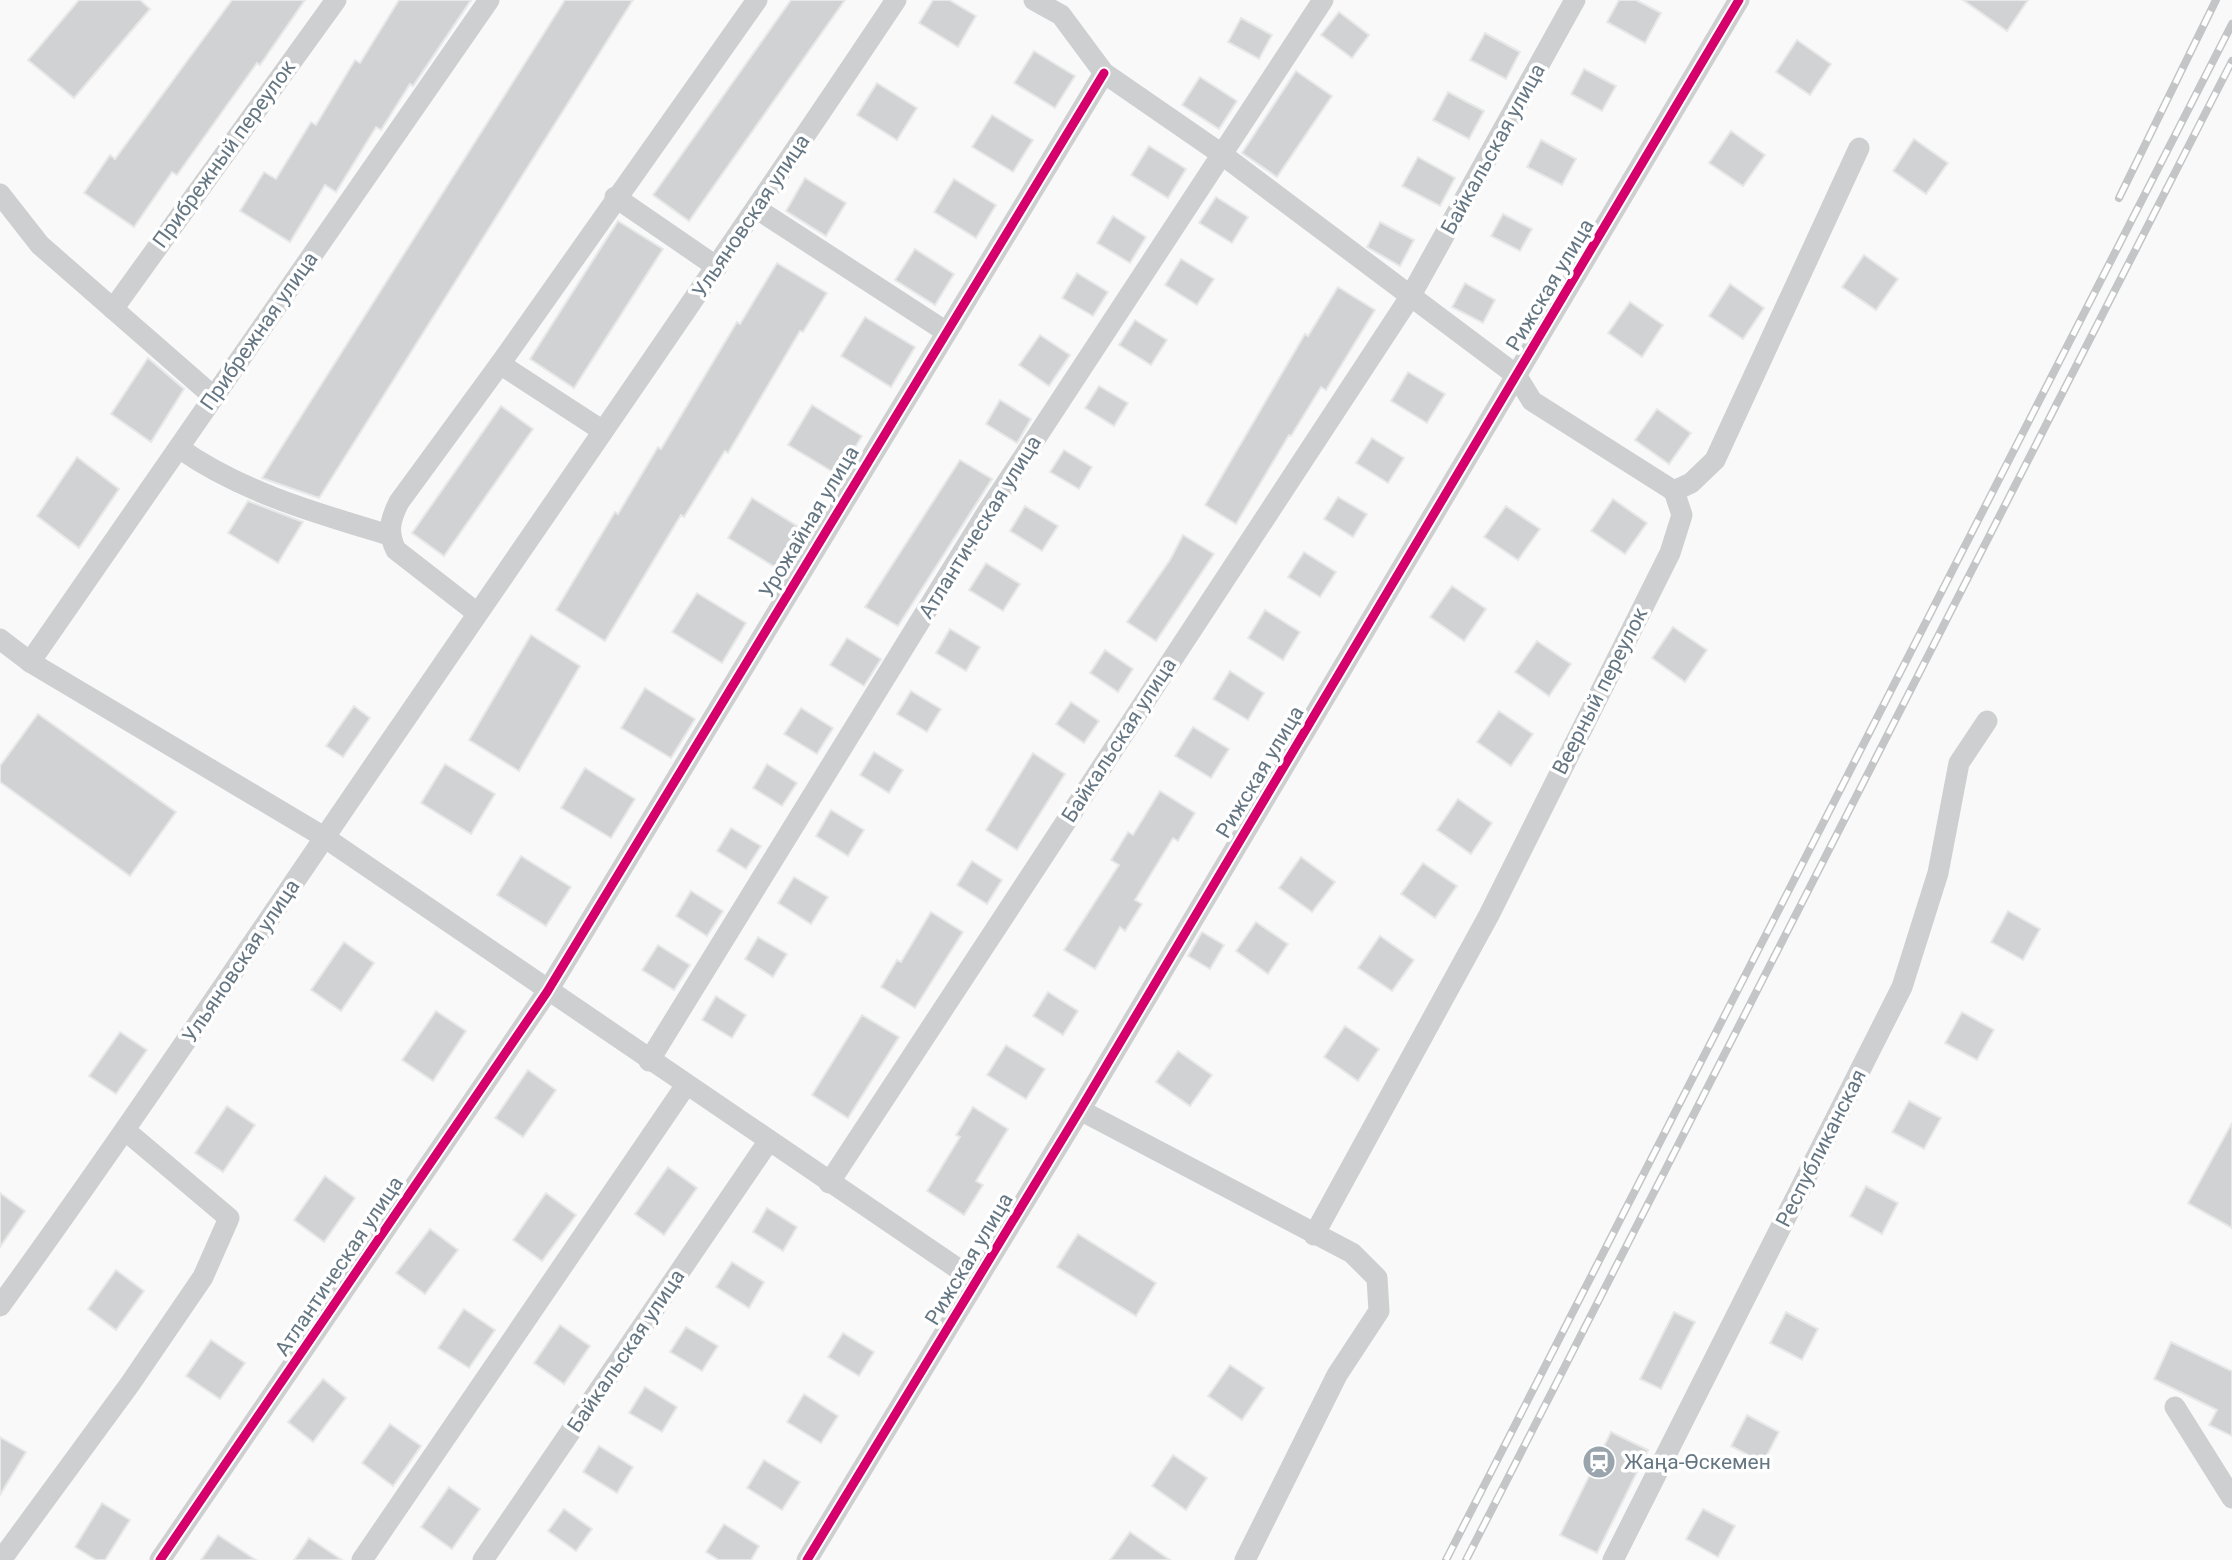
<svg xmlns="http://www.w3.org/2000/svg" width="2232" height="1560" font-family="Roboto,sans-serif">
	<rect width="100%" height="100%" fill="#f9f9f9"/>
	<!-- building -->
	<g fill="#d0d2d3" stroke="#e8e8e8" stroke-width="2">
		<path d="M79,0H140L150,9L74,98L28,60Z"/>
		<path d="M232,0H305L260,65L257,63L177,175L172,172L134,227L84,193L110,155L115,159Z"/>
		<path d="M399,0H471L413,86L410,84L381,130L376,127L336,192L325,185L290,242L240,211L264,172L276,179L311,122L316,125L355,60L360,63Z"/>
		<path d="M565,0H633L319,498L262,478Z"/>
		<path d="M791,0H845L689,221L653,195Z"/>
		<path d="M933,0H949L976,16L958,47L919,23Z"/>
		<path d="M1619,0H1636L1661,13L1645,43L1607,22Z"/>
		<path d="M1963,0H2028L2007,31Z"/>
		<path d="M1339,12L1369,35L1352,58L1321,35Z"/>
		<path d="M1241,18L1272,35L1259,59L1228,42Z"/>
		<path d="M1485,33L1520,52L1506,79L1470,60Z"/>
		<path d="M1797,40L1831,64L1810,95L1776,72Z"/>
		<path d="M1034,51L1075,76L1055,108L1014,83Z"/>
		<path d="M1584,69L1616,86L1602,111L1571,94Z"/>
		<path d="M1296,71L1332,96L1277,177L1242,153Z"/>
		<path d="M1200,77L1237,101L1219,129L1182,105Z"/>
		<path d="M877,83L917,108L897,140L857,115Z"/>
		<path d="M1448,92L1484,111L1469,139L1433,120Z"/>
		<path d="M992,115L1033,140L1013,172L972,147Z"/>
		<path d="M1731,131L1765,155L1743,186L1709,163Z"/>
		<path d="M1914,139L1948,163L1926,194L1893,171Z"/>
		<path d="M1541,140L1576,159L1562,185L1527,167Z"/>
		<path d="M1149,146L1186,169L1168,198L1131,175Z"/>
		<path d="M1418,157L1455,178L1440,206L1402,186Z"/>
		<path d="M805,178L846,203L826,236L786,211Z"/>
		<path d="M954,179L996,205L976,238L934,212Z"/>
		<path d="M1216,197L1248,217L1232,243L1199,223Z"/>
		<path d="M1503,214L1532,229L1520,251L1491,236Z"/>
		<path d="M1113,216L1146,237L1130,263L1097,243Z"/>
		<path d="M618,221L663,249L574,388L530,359Z"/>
		<path d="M1380,222L1414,240L1400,266L1367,247Z"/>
		<path d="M915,249L954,274L935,305L895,280Z"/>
		<path d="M1864,255L1898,279L1876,310L1842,287Z"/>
		<path d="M1181,259L1214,279L1197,305L1165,285Z"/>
		<path d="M777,263L827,293L803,332L800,331L728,453L725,451L684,517L681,515L605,641L556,610L615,512L618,514L658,447L661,449L737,322L740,324Z"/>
		<path d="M1077,273L1108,292L1093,316L1062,298Z"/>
		<path d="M1465,283L1495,300L1483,323L1452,307Z"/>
		<path d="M1730,284L1764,308L1743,339L1709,316Z"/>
		<path d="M1338,287L1375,310L1326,390L1321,387L1291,436L1289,435L1236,524L1205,505L1305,334L1308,336Z"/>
		<path d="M1630,302L1663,325L1642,357L1608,333Z"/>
		<path d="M865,317L915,347L891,387L841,356Z"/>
		<path d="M1135,320L1167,340L1151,365L1119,345Z"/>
		<path d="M1040,335L1070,355L1049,386L1019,365Z"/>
		<path d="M148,358L184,389L151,442L111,414Z"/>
		<path d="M1408,372L1445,394L1427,423L1391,401Z"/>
		<path d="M1099,386L1128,403L1114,426L1085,408Z"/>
		<path d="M1000,400L1031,419L1017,443L986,424Z"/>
		<path d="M812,405L862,436L838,475L788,445Z"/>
		<path d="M501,406L533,429L444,556L412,533Z"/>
		<path d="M1657,409L1691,433L1669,464L1635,440Z"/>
		<path d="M1372,438L1404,458L1388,483L1356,463Z"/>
		<path d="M1064,450L1092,467L1079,489L1050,472Z"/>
		<path d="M77,457L119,489L79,548L37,516Z"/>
		<path d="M960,460L992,479L898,626L865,607Z"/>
		<path d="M1338,497L1367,514L1353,537L1324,519Z"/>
		<path d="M752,498L802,529L778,569L728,538Z"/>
		<path d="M1613,499L1647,523L1625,554L1591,531Z"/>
		<path d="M248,501L303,522L278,563L228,533Z"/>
		<path d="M1025,506L1058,526L1042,551L1010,531Z"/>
		<path d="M1506,506L1540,529L1518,560L1484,537Z"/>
		<path d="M1183,535L1214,554L1156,641L1127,622L1170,560Z"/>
		<path d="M1304,552L1336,572L1320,597L1288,577Z"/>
		<path d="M986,563L1020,584L1003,611L969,590Z"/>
		<path d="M1452,586L1486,609L1464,641L1430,617Z"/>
		<path d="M697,593L746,623L722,663L672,632Z"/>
		<path d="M1265,610L1300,632L1283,660L1248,638Z"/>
		<path d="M1673,627L1707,650L1685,682L1652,658Z"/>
		<path d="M950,629L980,647L966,671L936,653Z"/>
		<path d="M531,635L580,666L519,771L469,740Z"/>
		<path d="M847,638L881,659L864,686L830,665Z"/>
		<path d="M1537,641L1571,664L1549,696L1515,672Z"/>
		<path d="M1105,650L1133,669L1118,692L1090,673Z"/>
		<path d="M1230,671L1264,693L1248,720L1213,699Z"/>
		<path d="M645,688L695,719L671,758L621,728Z"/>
		<path d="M911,691L941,709L927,732L897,714Z"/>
		<path d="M1071,702L1099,721L1084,743L1056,724Z"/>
		<path d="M354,706L370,718L343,757L326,746Z"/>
		<path d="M801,708L833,728L817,754L784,734Z"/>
		<path d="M1499,711L1533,734L1511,766L1477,742Z"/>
		<path d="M38,714L176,812L130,876L0,782V766Z"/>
		<path d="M1193,727L1229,749L1211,778L1175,756Z"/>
		<path d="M874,752L903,770L889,793L860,775Z"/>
		<path d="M1033,753L1065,774L1017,850L986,830Z"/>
		<path d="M445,764L495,794L471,834L421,803Z"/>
		<path d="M767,764L797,783L782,806L753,788Z"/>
		<path d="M585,768L635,799L611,838L561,808Z"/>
		<path d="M1160,791L1195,813L1178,841L1173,838L1135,900L1142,904L1125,931L1120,927L1095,969L1064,950L1119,865L1111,860L1128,832L1133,835Z"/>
		<path d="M1458,799L1492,823L1471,854L1437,830Z"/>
		<path d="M831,810L864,830L848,856L816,836Z"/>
		<path d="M731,828L761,846L746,869L717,851Z"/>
		<path d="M521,856L571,887L546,926L497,895Z"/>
		<path d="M1301,857L1335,882L1312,912L1279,888Z"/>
		<path d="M972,861L1002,880L987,904L957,885Z"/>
		<path d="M1423,863L1457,886L1435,918L1401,894Z"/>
		<path d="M794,877L828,897L811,924L778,903Z"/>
		<path d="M691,891L723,911L707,936L676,916Z"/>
		<path d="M2008,911L2040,929L2023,960L1991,942Z"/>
		<path d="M931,912L963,932L915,1008L881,987L897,960L901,962Z"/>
		<path d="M1256,922L1288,944L1268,974L1236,951Z"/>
		<path d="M1202,932L1224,945L1210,969L1188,956Z"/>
		<path d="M1380,936L1414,960L1392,991L1358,968Z"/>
		<path d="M758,937L787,954L773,977L745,959Z"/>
		<path d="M344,942L374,963L341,1011L311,990Z"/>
		<path d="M658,945L690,965L674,990L642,970Z"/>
		<path d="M1048,992L1078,1011L1063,1035L1033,1016Z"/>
		<path d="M716,996L746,1015L732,1038L702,1020Z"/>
		<path d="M436,1011L466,1031L433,1081L402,1060Z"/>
		<path d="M1962,1012L1994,1030L1977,1060L1945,1043Z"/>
		<path d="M862,1015L899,1037L848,1118L812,1095Z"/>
		<path d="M1345,1026L1379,1049L1358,1081L1324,1057Z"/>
		<path d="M120,1032L147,1050L116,1094L89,1076Z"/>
		<path d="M1006,1045L1045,1069L1026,1099L987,1075Z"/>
		<path d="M1178,1051L1212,1075L1190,1106L1156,1082Z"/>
		<path d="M528,1070L556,1090L523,1137L495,1118Z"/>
		<path d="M1909,1101L1941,1118L1924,1149L1892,1132Z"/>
		<path d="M227,1106L255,1125L223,1172L195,1153Z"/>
		<path d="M973,1107L1008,1129L976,1181L983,1185L964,1215L927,1191L960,1137L956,1135Z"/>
		<path d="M2232,1123V1228L2188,1203Z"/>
		<path d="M668,1167L697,1188L664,1235L635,1214Z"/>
		<path d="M325,1176L355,1198L324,1242L294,1220Z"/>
		<path d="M1866,1186L1898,1203L1882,1234L1850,1216Z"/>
		<path d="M0,1193L25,1211L0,1247Z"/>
		<path d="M546,1193L576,1215L542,1261L513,1240Z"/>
		<path d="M767,1208L797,1227L783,1251L753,1232Z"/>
		<path d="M430,1229L458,1250L425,1294L396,1273Z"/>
		<path d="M1078,1234L1156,1283L1136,1316L1057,1267Z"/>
		<path d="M732,1262L764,1282L749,1308L716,1287Z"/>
		<path d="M116,1270L144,1291L116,1330L88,1309Z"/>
		<path d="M464,1309L495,1330L469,1368L438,1348Z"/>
		<path d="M1674,1312L1695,1322L1661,1389L1640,1379Z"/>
		<path d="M1786,1312L1818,1329L1802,1360L1770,1343Z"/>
		<path d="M560,1325L590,1346L564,1384L534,1363Z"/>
		<path d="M686,1327L718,1346L702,1371L670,1352Z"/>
		<path d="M843,1333L874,1352L859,1376L828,1357Z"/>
		<path d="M211,1340L245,1363L220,1399L186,1376Z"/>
		<path d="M2171,1342L2232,1371V1436L2209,1425L2217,1410L2154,1379Z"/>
		<path d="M1230,1365L1264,1388L1242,1420L1208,1396Z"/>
		<path d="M323,1379L346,1398L313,1442L288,1422Z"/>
		<path d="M645,1387L677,1407L662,1432L629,1413Z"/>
		<path d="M804,1394L838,1416L821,1443L787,1422Z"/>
		<path d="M1747,1415L1779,1432L1763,1463L1731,1446Z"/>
		<path d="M390,1424L421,1446L393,1486L362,1463Z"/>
		<path d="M1611,1432L1648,1450L1597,1553L1560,1535Z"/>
		<path d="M0,1437L26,1452L0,1495Z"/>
		<path d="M599,1446L633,1467L617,1493L583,1472Z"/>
		<path d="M1173,1455L1207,1478L1186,1510L1152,1486Z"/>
		<path d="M764,1460L800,1482L782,1510L747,1488Z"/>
		<path d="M449,1487L480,1509L452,1549L421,1527Z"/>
		<path d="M102,1503L130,1520L105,1560H96L75,1547Z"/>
		<path d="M564,1509L592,1529L576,1551L548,1531Z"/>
		<path d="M1703,1509L1735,1526L1718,1557L1686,1539Z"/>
		<path d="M724,1524L759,1546L751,1560H719L706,1552Z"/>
		<path d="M1130,1532L1170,1560H1110Z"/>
		<path d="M218,1535L256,1560H201Z"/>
		<path d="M309,1538L342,1560H294Z"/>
	</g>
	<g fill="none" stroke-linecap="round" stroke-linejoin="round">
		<!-- minor -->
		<g stroke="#cecfd0" stroke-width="21">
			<path d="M1034,0L1061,15L1104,73L1220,153L1516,375L1532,401L1674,491"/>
			<path d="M0,194L40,245L214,397"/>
			<path d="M615,197L717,267"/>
			<path d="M757,209L945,331"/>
			<path d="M113,309L336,0"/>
			<path d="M500,364L757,0"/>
			<path d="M179,448C241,492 316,513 389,535"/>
			<path d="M477,613L396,550C387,532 390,520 399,502L500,364L603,431"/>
			<path d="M0,639L30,662L324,837L976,1281"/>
			<path d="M30,662L489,0"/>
			<path d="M649,1061L986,514L1323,0"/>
			<path d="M1080,1110L1352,1253L1377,1278L1379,1311L1337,1375L1245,1560"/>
			<path d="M829,1183L1410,297L1575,0"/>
			<path d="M1314,1235L1489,915L1670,553L1682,515L1674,491L1691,483L1715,460L1859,148"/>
			<path d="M0,1306C137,1117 266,922 398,730C564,487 733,245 896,0"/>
			<path d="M2175,1407L2232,1498"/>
			<path d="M1,1560L130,1384L203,1277L229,1218L126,1131"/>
			<path d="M160,1560L547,992L1104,73"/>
			<path d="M362,1560L686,1085"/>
			<path d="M483,1560L768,1142"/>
			<path d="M807,1560L1080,1110L1739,0"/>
			<path d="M1613,1560L1902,987L1938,873L1959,763L1987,721"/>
		</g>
		<defs>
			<g id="rail">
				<path d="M2119,198L2216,0"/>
				<path d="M1446,1560L2232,24"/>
				<path d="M1466,1560L2232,61"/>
			</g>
		</defs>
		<!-- rail casing -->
		<use href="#rail" stroke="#c3c5c6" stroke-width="8"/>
		<!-- rail -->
		<use href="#rail" stroke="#fff" stroke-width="5" stroke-dasharray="16" stroke-linecap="butt"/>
		<defs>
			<g id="cycleway">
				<path d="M160,1560L547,992L1104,73"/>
				<path d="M807,1560L1080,1110L1739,0"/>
			</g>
		</defs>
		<!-- cycleway casing -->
		<use href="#cycleway" stroke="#fff" stroke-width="13"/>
		<!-- cycleway -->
		<use href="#cycleway" stroke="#d6006c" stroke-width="9"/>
	</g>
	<!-- icons -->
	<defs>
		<symbol id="station-disc" viewBox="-11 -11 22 22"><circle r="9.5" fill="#99a4ac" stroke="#fff"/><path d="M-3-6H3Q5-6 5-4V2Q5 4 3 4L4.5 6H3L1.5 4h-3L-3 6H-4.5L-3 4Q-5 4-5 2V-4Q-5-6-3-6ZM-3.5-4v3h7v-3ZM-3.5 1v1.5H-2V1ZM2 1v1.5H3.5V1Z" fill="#fff"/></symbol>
	</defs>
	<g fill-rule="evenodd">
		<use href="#station-disc" x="1580" y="1443" width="38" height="38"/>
	</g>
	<g text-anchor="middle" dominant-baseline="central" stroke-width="7" stroke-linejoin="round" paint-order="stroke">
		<!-- street labels -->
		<g font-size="21" fill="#657683" stroke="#fff">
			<text transform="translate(1493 149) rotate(-61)">Байкальская улица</text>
			<text transform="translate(224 154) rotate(-54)">Прибрежный переулок</text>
			<text transform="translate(751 216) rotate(-56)">Ульяновская улица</text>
			<text transform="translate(1550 285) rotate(-59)">Рижская улица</text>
			<text transform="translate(259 331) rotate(-55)">Прибрежная улица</text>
			<text transform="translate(809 522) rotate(-59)">Урожайная улица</text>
			<text transform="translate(980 527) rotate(-58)">Атлантическая улица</text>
			<text transform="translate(1600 691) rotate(-63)">Веерный переулок</text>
			<text transform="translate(1119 740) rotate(-57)">Байкальская улица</text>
			<text transform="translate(1260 772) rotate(-59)">Рижская улица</text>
			<text transform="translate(241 961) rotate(-56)">Ульяновская улица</text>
			<text transform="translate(1821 1148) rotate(-63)">Республиканская</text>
			<text transform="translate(969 1259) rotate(-59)">Рижская улица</text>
			<text transform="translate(339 1266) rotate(-56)">Атлантическая улица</text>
			<text transform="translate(626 1351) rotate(-56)">Байкальская улица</text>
		</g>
		<!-- poi labels -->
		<g font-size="21" fill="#657683" stroke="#fff" text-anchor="start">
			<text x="1624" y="1462">Жаңа-Өскемен</text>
		</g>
	</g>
</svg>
